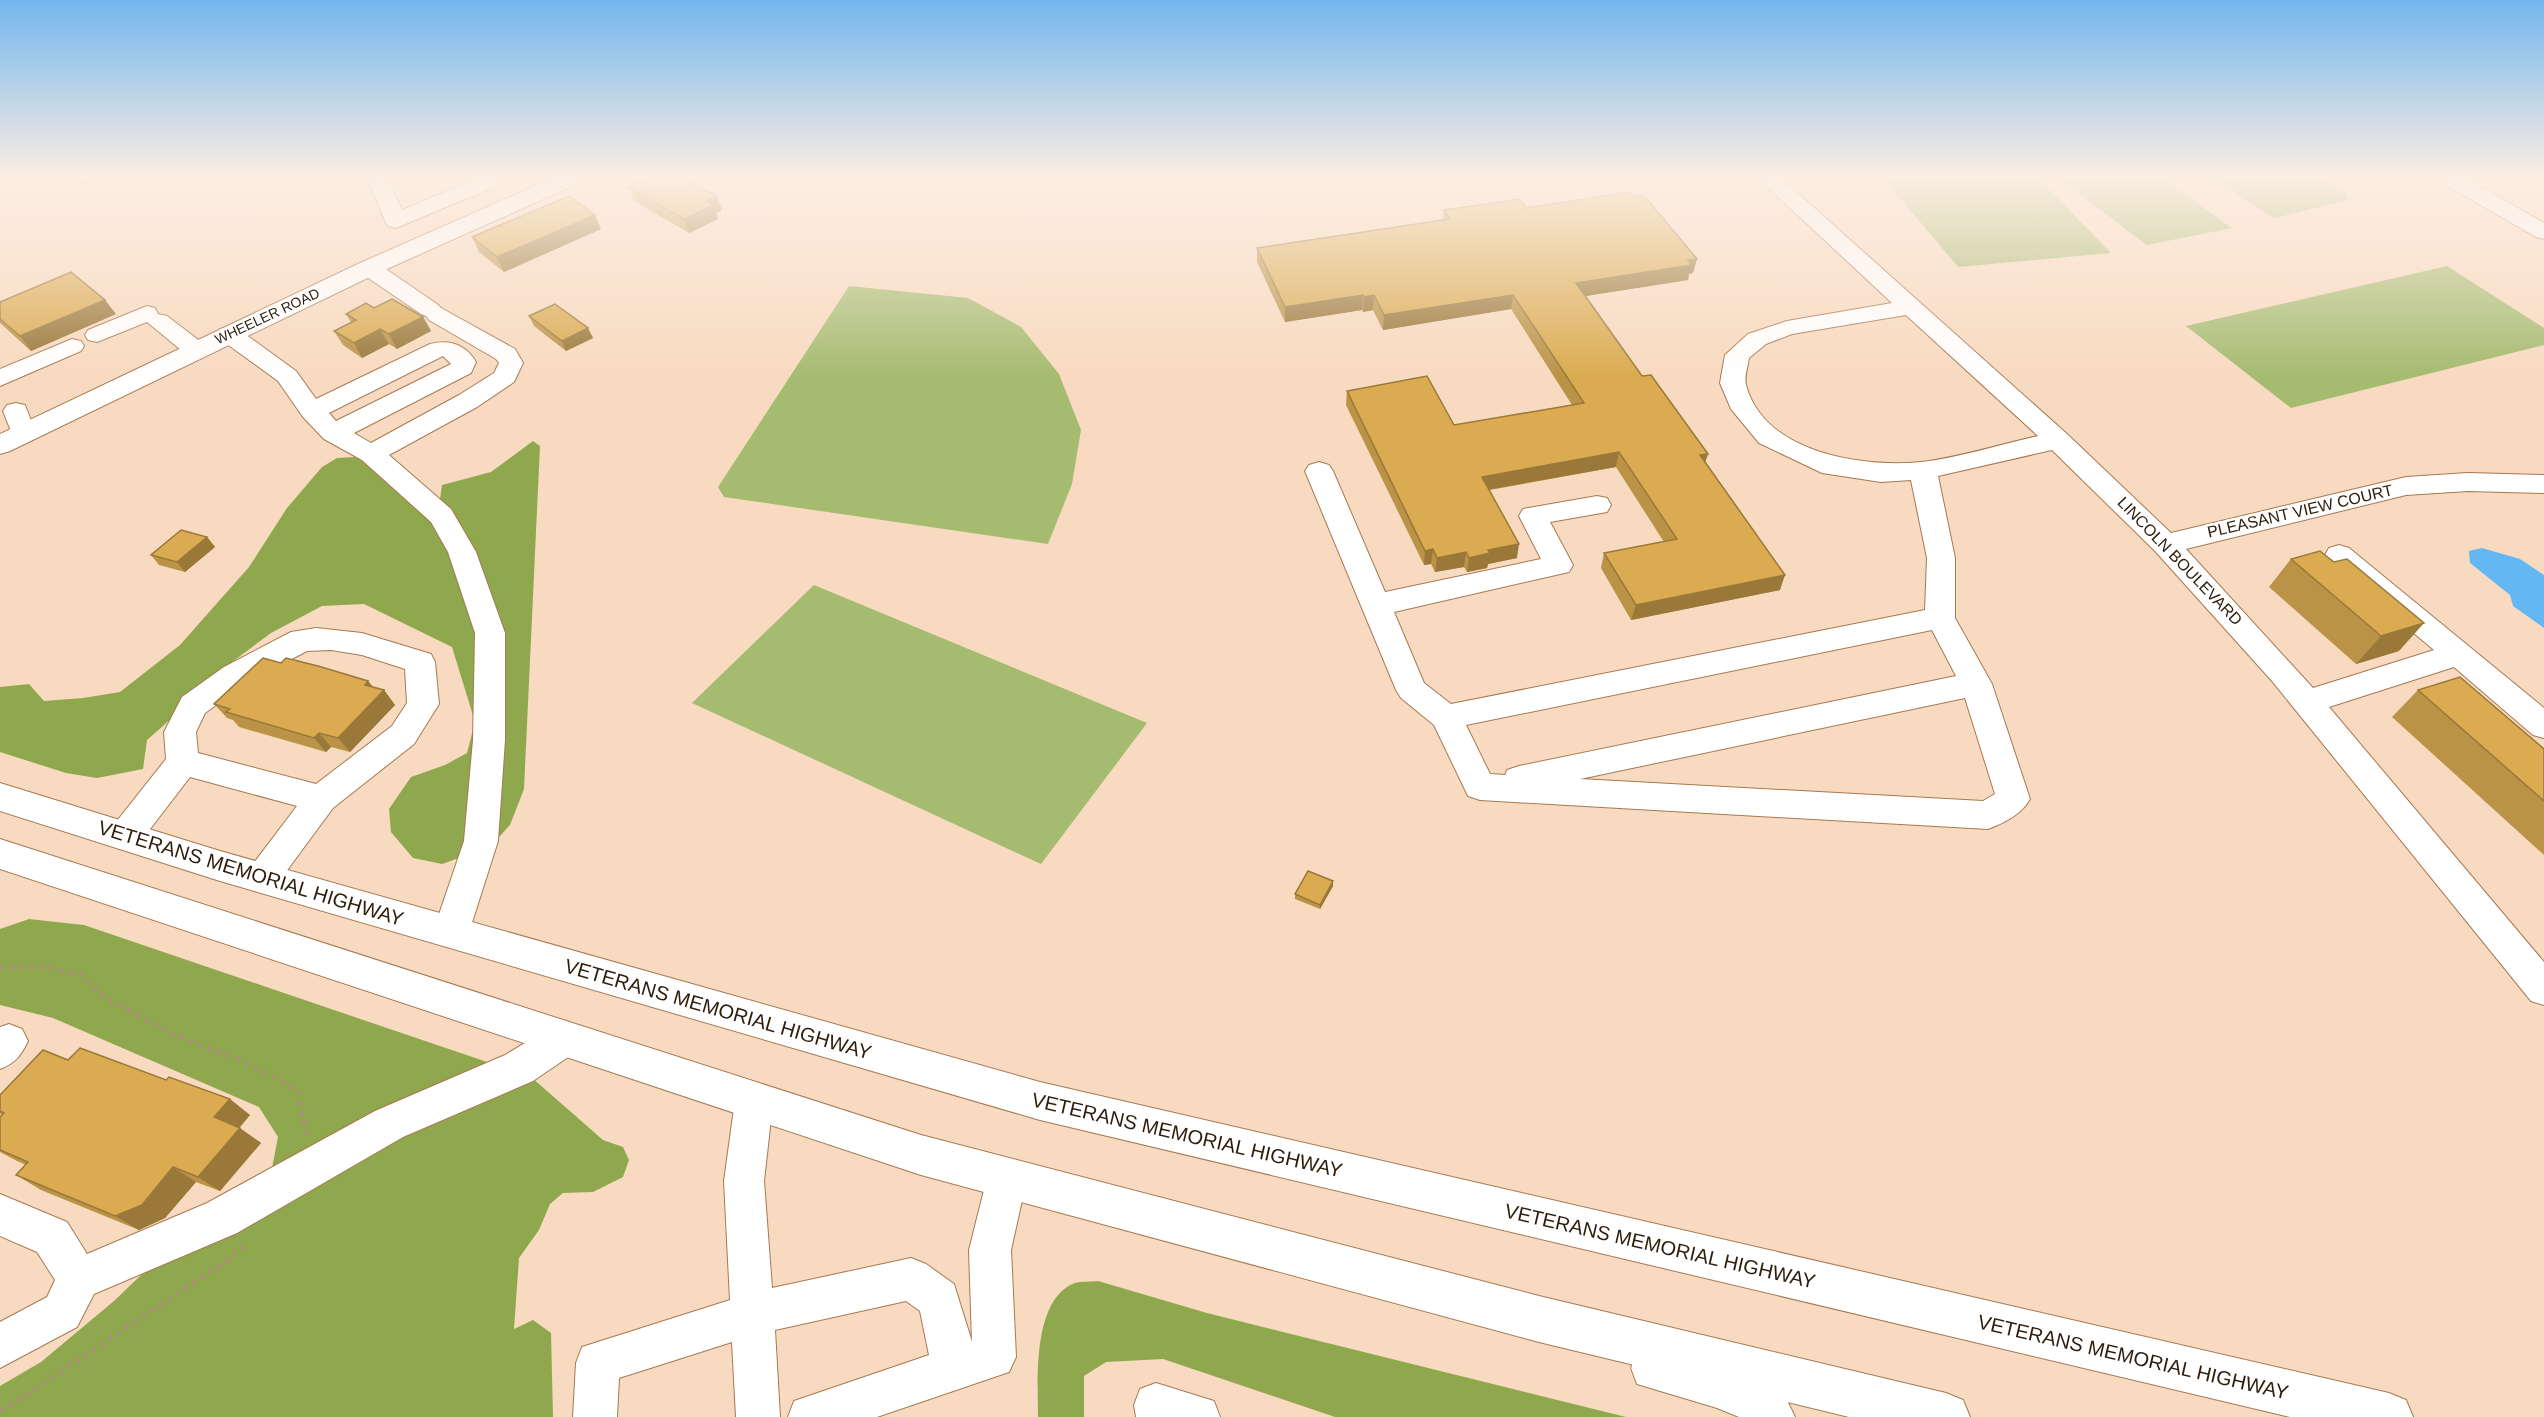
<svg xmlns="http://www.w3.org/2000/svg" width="2544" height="1417" font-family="Arial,sans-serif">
	<rect width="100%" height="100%" fill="#f8dac0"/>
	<!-- green -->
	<g fill="#a5bb70">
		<path d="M1884,179H2039L2111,253L1958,267Z"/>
		<path d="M2060,179H2163L2232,228L2147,245Z"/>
		<path d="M2213,179H2323L2345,192L2349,200L2274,218Z"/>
		<path d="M2447,266L2544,328V345L2291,408L2186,326Z"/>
		<path d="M849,286L968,298L1021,327L1059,374L1081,430L1072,484L1048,544L724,497L718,487Z"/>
		<path d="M814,585L1147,723L1041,864L692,703Z"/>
	</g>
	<!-- forest -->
	<g fill="#90a84d">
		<path d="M533,441L540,446L524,789L510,825L490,847L442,864L413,858L391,832L389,809L411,777L445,765L467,753L475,722L452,647L364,604L322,606L271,633L205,682L172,718L147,740L143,769L97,778L66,773L0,752V687L29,684L44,701L83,698L120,692L180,645L249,567L287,508L322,467L337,458L355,457L439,506L442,485L491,472Z"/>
		<path d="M29,919L84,925L531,1077L603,1140L623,1147L629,1160L623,1177L593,1192L563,1193L550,1204L539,1230L519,1258L514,1329L533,1320L551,1333L553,1417H0V1386L41,1362L114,1301L211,1208L271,1173L278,1137L259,1107L53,1018L0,1005V929Z"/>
		<path d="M1098,1281L1207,1313L1626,1417H1335L1163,1359L1106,1362L1084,1376V1417H1038C1038,1381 1032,1299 1075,1283C1081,1281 1091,1282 1098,1281Z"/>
	</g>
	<!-- water -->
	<path fill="#63b8f4" d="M2482,548L2520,559L2544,575V628L2513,606L2510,595L2470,563L2469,551Z"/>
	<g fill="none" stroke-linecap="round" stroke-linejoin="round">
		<defs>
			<g id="minor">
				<path d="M368,179H388L402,210L476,179H504L501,184L396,228L388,226L385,221Z"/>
				<path d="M1759,179H1782L2067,434L2171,533L2406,477L2468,473L2544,475V493L2468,491L2406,495L2186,549L2313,688L2434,650L2329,562L2325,555L2329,548L2339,545L2349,548L2544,708V738L2533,735L2454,667L2329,707L2544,962V1005L2531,1001L2272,681L2155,551L2052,450L1938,476L1955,558V618L1992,684L2030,799C2022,814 2004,823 1988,829L1480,800L1468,796L1434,725L1401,698L1396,690L1305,471L1309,465L1319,462L1329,465L1333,471L1385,592L1541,559L1519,516L1523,509L1597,496L1607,498L1611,505L1607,512L1550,522L1573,565L1569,572L1394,612L1424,683L1451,704L1925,610L1927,558L1911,480L1881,482L1822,473L1759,443L1731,409L1720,383L1725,355L1748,334L1787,321L1892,303ZM1906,315L2038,436C2001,444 1958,458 1921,462C1862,468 1764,453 1746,385C1744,377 1748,366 1749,358L1766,344L1792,334ZM1932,630L1956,676L1519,766L1507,770L1505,775L1490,774L1466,725ZM1965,698L1995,794L1983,801L1580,779Z"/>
				<path d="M2441,179H2467L2544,223V239L2536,237L2444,184Z"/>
				<path d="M369,261L377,263L437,304L441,308L515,349L523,363L514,382L477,407L389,455L451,509L476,552L505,633V740L498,841L469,932L464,943L451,948L438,943L433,932L464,841L473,740L475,633L448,552L431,522L362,460L324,439L303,417L278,381L220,339L217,334L220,329L229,327L238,329L296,371L316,399L430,344C450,339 466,345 476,362L471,373L354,433L371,443L459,395L494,373L499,363L496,359L429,320L426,316L421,314L361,273L357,268L361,263ZM443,356L451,364L336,421L329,413Z"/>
				<path d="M147,306L155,308L158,314L167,316L205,345L208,350L205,355L196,357L187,355L147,322L97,342L88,340L85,335L88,330Z"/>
				<path d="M72,339L81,341L84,346L81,351L0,386V369Z"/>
				<path d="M16,403L25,405L36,433L32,439L23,441L14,439L3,411L7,405Z"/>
				<path d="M316,628L362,633L431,654L435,662L439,704L414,744L333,808L274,888L262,893L250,888L245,878L250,868L297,806L190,777L137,846L125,850L113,846L108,836L113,826L166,759L164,732L182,697L224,667L291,632ZM331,650L362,655L405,669L407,703L392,726L316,784L198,753L196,732L205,713L246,683L307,651Z"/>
				<path d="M564,1022L577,1027L583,1039L577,1051L533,1081L403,1137L237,1233L94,1294L77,1327L0,1368V1322L47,1297L55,1280L37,1252L0,1236V1194L67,1222L87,1254L207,1203L375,1111L505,1055L551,1027Z"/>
				<path d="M9,1024L22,1029L28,1041C21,1056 15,1063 0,1069V1027Z"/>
				<path d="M754,1083L768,1088L773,1101L764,1181L772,1288L911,1258L926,1264L954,1284L972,1342L969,1250L987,1178L993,1164L1007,1158L1021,1164L1027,1178L1011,1250L1016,1357L1009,1372L877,1417H788L794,1401L929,1355L920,1311L906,1301L775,1330L780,1417H736L732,1342L619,1378L617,1417H573L576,1363L582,1347L730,1300L724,1181L735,1101L740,1088Z"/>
				<path d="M1653,1346L1718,1364L1782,1390L1795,1417H1739L1717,1408L1637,1384L1631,1368L1637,1352Z"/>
				<path d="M1156,1383L1214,1401L1220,1417H1136L1134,1405L1140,1389Z"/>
			</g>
			<path id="major" d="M551,179H580L577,184L378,273L10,451L0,454V434L360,263Z"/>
			<g id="highway">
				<path d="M0,783L220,851L1040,1082L2389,1393L2406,1400L2413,1417H2290L1040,1120L220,881L0,811Z"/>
				<path d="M0,839L921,1135L1539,1296L1946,1393L1963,1400L1970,1417H1849L1539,1342L921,1175L0,869Z"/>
			</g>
		</defs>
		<!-- minor casing -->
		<use href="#minor" stroke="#a77951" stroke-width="2"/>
		<!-- major casing -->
		<use href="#major" stroke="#a77951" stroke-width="2"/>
		<!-- highway casing -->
		<use href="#highway" stroke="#a77951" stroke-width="2"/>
		<!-- path -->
		<g stroke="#aa907a" stroke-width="4.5" stroke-dasharray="4 6" stroke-linecap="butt">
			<path d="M0,967H49L83,976L101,995L172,1034L243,1061L297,1090L307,1134"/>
			<path d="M0,1410L20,1399L225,1262L246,1245"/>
		</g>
		<!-- minor -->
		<use href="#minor" fill="#fff" fill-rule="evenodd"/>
		<!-- major -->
		<use href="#major" fill="#fff" fill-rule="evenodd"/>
		<!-- highway -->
		<use href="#highway" fill="#fff" fill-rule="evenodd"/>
	</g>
	<!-- wall -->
	<g fill="#bb9346">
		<path d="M628,187L717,196L722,210L716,213L718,219L689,233L634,201Z"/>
		<path d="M1526,208L1693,273L1689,274L1688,280L1585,296L1642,376L1708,454L1705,462L1780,590L1631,620L1601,568L1604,553L1664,542L1616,467L1490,490L1517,558L1488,564L1487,568L1467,572L1464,567L1435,572L1431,564L1424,565L1346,405L1347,391L1454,425L1572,405L1511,309L1383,330L1373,310L1363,312L1362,310L1285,322L1257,262V248L1443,220L1444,210Z"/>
		<path d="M601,229L504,272L479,252L472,237Z"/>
		<path d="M0,302L116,314L31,351L0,323Z"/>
		<path d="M374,308L423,317L431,331L397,349L389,344L362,358L343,345L334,331L351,322L346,314Z"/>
		<path d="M529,316L588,328L593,338L566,351L534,326Z"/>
		<path d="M207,537L215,547L185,572L159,565L151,555Z"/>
		<path d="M2291,559L2334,562L2399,651L2356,664L2269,587Z"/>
		<path d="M281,663L368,681L373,687L384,690L395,705L350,752L331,747L326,752L239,727L233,720L227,718L214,704Z"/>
		<path d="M2418,690L2544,749V855L2392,717Z"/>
		<path d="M1333,881V886L1320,909L1295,899V894Z"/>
		<path d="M68,1060L250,1115L239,1128L261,1143L220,1191L196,1182L165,1218L139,1230L41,1190L16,1175L26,1165L17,1161L0,1152V1117L2,1115L0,1114V1095Z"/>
	</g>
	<!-- shaded-wall -->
	<g fill="#997839">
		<path d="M77,179H114L113,180L80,183Z"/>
		<path d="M717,196L722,210L716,213L718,219L689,233L684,219L707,201Z"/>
		<path d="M595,215L601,229L504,272L497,257Z"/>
		<path d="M1697,259L1693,273L1689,274L1688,280L1573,298L1576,283Z"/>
		<path d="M1363,295L1362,310L1285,322V307Z"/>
		<path d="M1374,295L1373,310L1363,312L1364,297Z"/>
		<path d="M1513,295L1511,309L1383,330L1384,315Z"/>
		<path d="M105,300L116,314L31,351L20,336Z"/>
		<path d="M423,317L431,331L397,349L389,334Z"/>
		<path d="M588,328L593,338L566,351L562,341Z"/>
		<path d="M380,329L389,344L362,358L354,343Z"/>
		<path d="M1619,452L1616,467L1480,491L1482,477Z"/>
		<path d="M1708,454L1703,468L1700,455Z"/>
		<path d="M207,537L215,547L185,572L177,562Z"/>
		<path d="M1519,544L1517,558L1488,564L1487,568L1467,572L1469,558L1488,550Z"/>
		<path d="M1433,549L1431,564L1424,565L1425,551Z"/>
		<path d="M1466,552L1464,567L1435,572L1437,558Z"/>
		<path d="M1785,575L1780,590L1631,620L1636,605Z"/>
		<path d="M2424,623L2399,651L2356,664L2381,636Z"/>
		<path d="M368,681L379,695L365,685Z"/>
		<path d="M384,690L395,705L350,752L338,738Z"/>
		<path d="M319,733L331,747L326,752L314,738Z"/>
		<path d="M1333,881V886L1320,909V905Z"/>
		<path d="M230,1099L250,1115L235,1133L214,1117Z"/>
		<path d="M240,1128L261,1143L220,1191L198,1177Z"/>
		<path d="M173,1167L196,1182L165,1218L139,1230L115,1216Z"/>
	</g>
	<!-- building -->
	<g fill="#daab51" stroke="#997839" stroke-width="1.5">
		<path d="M647,179H685L717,196L707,201L714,205L684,219L628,187Z"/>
		<path d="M1630,192L1634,196L1641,195L1645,200L1647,199L1697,259L1688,260L1692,265L1576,283L1642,376L1651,375L1708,454L1700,455L1785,575L1636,605L1604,553L1677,539L1619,452L1482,477L1519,544L1488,550L1490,553L1469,558L1466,552L1437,558L1433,549L1425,551L1347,391L1427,376L1454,425L1584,403L1513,295L1384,315L1374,295L1364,297L1363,295L1285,307L1257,248L1450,219L1444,210L1520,199L1526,208Z"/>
		<path d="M569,196L595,215L497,257L472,237Z"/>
		<path d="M71,272L105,300L20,336L0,319V302Z"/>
		<path d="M392,299L423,317L389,334L380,329L354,343L334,331L356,320L346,314L366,303L374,308Z"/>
		<path d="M555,304L588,328L562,341L529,316Z"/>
		<path d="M181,530L207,537L177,562L151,555Z"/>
		<path d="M2320,551L2334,562L2347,559L2424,623L2381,636L2291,559Z"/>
		<path d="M263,658L281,663L286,658L318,666L368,681L365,685L384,690L338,738L319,733L314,738L226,712L230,709L214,704Z"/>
		<path d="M2460,677L2544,749V801L2418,690Z"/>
		<path d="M1308,871L1333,881L1320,905L1295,894Z"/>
		<path d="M80,1048L166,1080L169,1077L230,1099L214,1117L240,1128L198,1177L173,1167L142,1205L115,1216L16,1175L28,1162L0,1150V1117L4,1113L0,1111V1095L43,1050L68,1060Z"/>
	</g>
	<!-- sky -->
	<linearGradient id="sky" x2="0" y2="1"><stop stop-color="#73b6ed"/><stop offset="0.47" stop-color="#fceee3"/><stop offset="1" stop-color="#fceee3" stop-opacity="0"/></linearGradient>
	<rect width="2544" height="377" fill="url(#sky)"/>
	<g text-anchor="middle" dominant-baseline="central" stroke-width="5" stroke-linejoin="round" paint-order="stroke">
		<!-- far-street labels -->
		<g font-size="14" fill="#2f1d0c" stroke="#fff">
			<text transform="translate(267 316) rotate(-25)">WHEELER ROAD</text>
		</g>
		<!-- street labels -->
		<g font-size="16" fill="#2f1d0c" stroke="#fff">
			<text transform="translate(2300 511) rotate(-13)">PLEASANT VIEW COURT</text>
			<text transform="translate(2180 561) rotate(46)">LINCOLN BOULEVARD</text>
		</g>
		<!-- near-street labels -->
		<g font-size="20" fill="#2f1d0c" stroke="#fff">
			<text transform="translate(251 873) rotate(17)">VETERANS MEMORIAL HIGHWAY</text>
			<text transform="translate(718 1009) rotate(16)">VETERANS MEMORIAL HIGHWAY</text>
			<text transform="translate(1187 1135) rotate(13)">VETERANS MEMORIAL HIGHWAY</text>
			<text transform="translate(1660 1246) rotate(13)">VETERANS MEMORIAL HIGHWAY</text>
			<text transform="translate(2133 1357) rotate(13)">VETERANS MEMORIAL HIGHWAY</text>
		</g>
	</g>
</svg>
